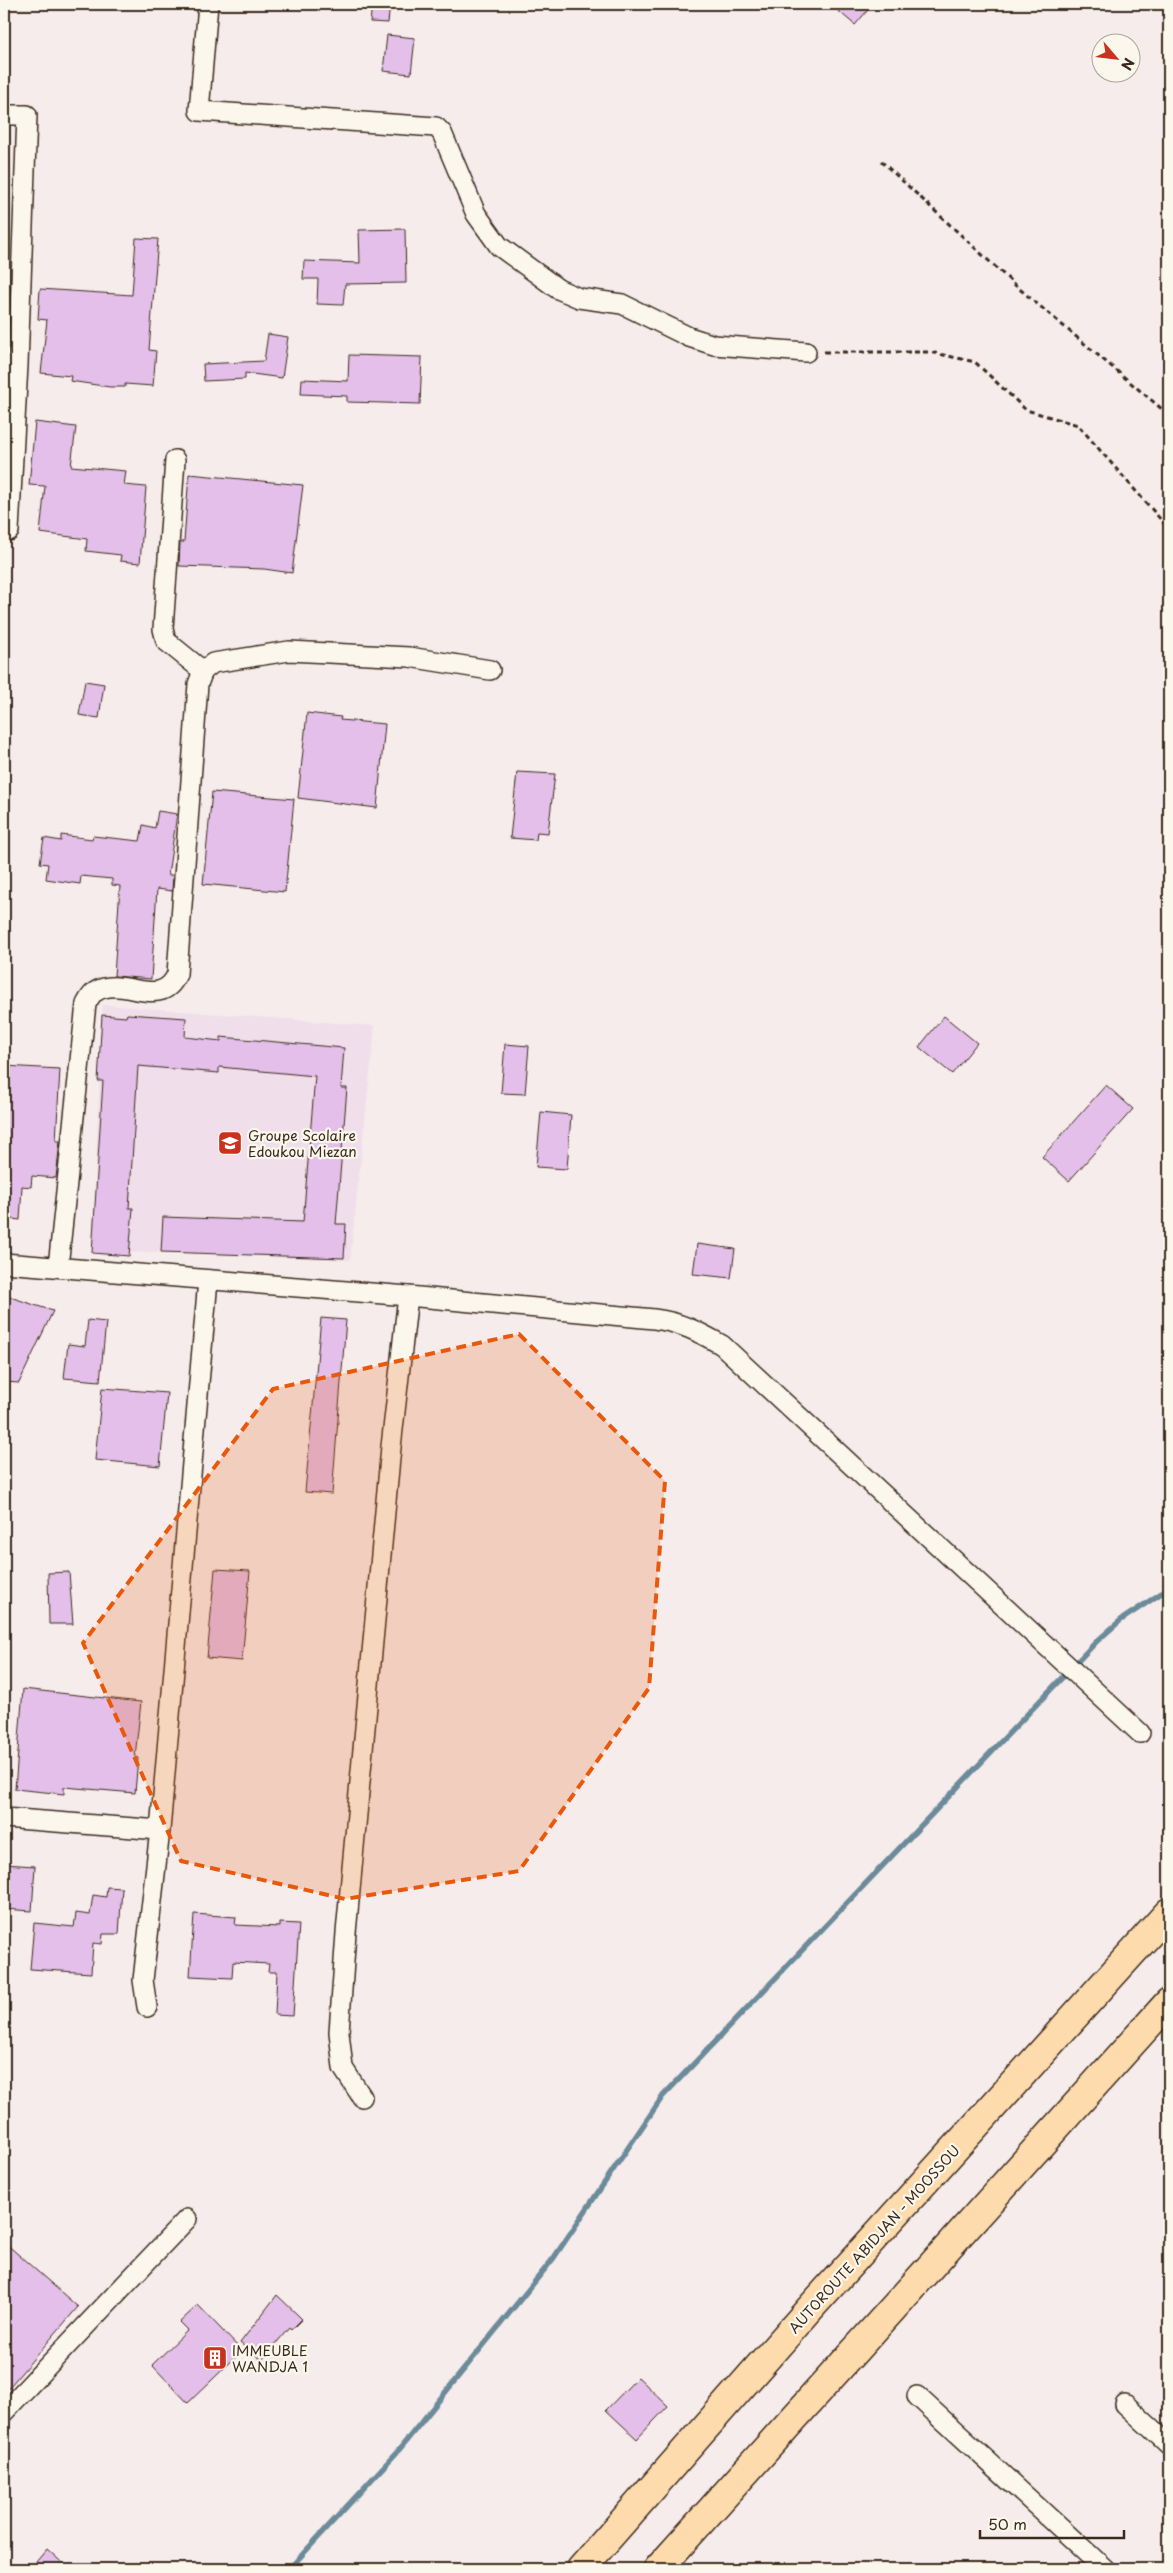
<svg xmlns="http://www.w3.org/2000/svg" width="1173" height="2573" font-family="'Playpen Sans',sans-serif">
	<rect width="100%" height="100%" fill="#f6eceb"/>
	<filter id="ink" filterUnits="userSpaceOnUse"><feTurbulence type="fractalNoise" baseFrequency=".02" numOctaves="2"/><feDisplacementMap in="SourceGraphic" scale="10" xChannelSelector="R" yChannelSelector="G"/><feConvolveMatrix kernelMatrix="1 2 1 2 8 2 1 2 1" color-interpolation-filters="sRGB"/></filter>
	<g filter="url(#ink)">
		<!-- built -->
		<path fill="#f0deea" d="M103,1005L375,1026L350,1260L161,1252L92,1253Z"/>
		<g fill="none" stroke-linecap="round" stroke-linejoin="round">
			<!-- stream -->
			<path stroke="#6c8b9a" stroke-width="5.5" d="M289,2569L398,2451L553,2259L663,2096L1096,1642L1121,1620L1169,1588"/>
		</g>
		<!-- building -->
		<g fill="#e3bfe9" stroke="#3b2a1e">
			<path d="M372,4H390L388,23L370,22Z"/>
			<path d="M830,4H873L855,25Z"/>
			<path d="M387,35L415,38L411,74L383,71Z"/>
			<path d="M405,229L406,283L345,284L343,305L317,304L318,279H303L304,261L360,263L359,230Z"/>
			<path d="M136,238L158,239L149,350L156,351L153,386L125,384V387H110L70,381L71,376L41,373L47,320L38,319L40,289L132,295Z"/>
			<path d="M268,334L288,337L282,378L245,373V379L204,381L203,364L264,361Z"/>
			<path d="M349,355L422,357L420,404L347,402V396L301,394L302,379L348,381Z"/>
			<path d="M35,422L76,427L71,466L126,471L124,485L146,487L140,563L120,561L121,555L86,551L87,539L40,533L45,486L29,485Z"/>
			<path d="M189,474L303,485L292,573L264,569L179,566L180,542H184Z"/>
			<path d="M85,681L104,684L99,718L79,715Z"/>
			<path d="M307,713L341,717L340,720L385,724L377,808L298,798Z"/>
			<path d="M517,772L555,774L548,833L537,832L536,840L510,838Z"/>
			<path d="M212,792L294,799L285,892L203,884Z"/>
			<path d="M158,811L177,814L168,875H173L172,891L157,889L151,979L114,976L120,886L112,885V879L81,876L80,884L46,879L48,864L40,863L44,838L61,841V835L92,839L93,836L140,841L143,825L155,828Z"/>
			<path d="M127,1014L186,1018L185,1037L221,1041V1037L344,1048L341,1088H347L336,1224H346L344,1258L161,1252L163,1217L303,1222L315,1076L219,1067V1073L138,1066L129,1208H133L129,1256L92,1253L103,1081H98L102,1015L126,1017Z"/>
			<path d="M944,1016L977,1043L952,1074L919,1047Z"/>
			<path d="M505,1044L529,1046L525,1094L501,1093Z"/>
			<path d="M4,1066L60,1069L56,1141H60L56,1178L32,1176L31,1187L22,1186L20,1220L4,1218Z"/>
			<path d="M1106,1085L1133,1109L1069,1181L1042,1157Z"/>
			<path d="M541,1112L571,1115L567,1169L536,1167Z"/>
			<path d="M697,1244L735,1249L731,1278L693,1274Z"/>
			<path d="M4,1295L53,1311L19,1383L4,1382Z"/>
			<path d="M321,1318L346,1320L332,1494L305,1492Z"/>
			<path d="M88,1320L106,1322L100,1381L64,1378L68,1344L85,1346Z"/>
			<path d="M102,1388L167,1393L160,1466L95,1460Z"/>
			<path d="M215,1569L250,1571L242,1661L207,1658Z"/>
			<path d="M69,1572L73,1624H49L48,1573Z"/>
			<path d="M23,1689L141,1702L135,1757L138,1758L135,1793L64,1787V1794L15,1789Z"/>
			<path d="M4,1864L35,1866L32,1911L4,1909Z"/>
			<path d="M107,1887L122,1888L119,1934H103L102,1944L93,1943L91,1973L30,1969L34,1923L74,1927L76,1913L90,1915L93,1895L106,1897Z"/>
			<path d="M194,1914L236,1917L235,1925L280,1927V1923L299,1924L293,2016L275,2015L277,1972H268L269,1964L233,1962L232,1978L190,1976Z"/>
			<path d="M4,2242L78,2307L4,2393Z"/>
			<path d="M277,2295L302,2319L291,2330L289,2328L262,2360L240,2343Z"/>
			<path d="M198,2305L242,2351L188,2403L152,2365L188,2330L180,2322Z"/>
			<path d="M638,2377L668,2406L637,2439L606,2410Z"/>
			<path d="M47,2549L69,2569H30Z"/>
		</g>
		<g fill="none" stroke-linecap="round" stroke-linejoin="round">
			<defs>
				<g id="street">
					<path d="M208,4L199,111L436,127L442,133L476,214L499,246L558,289L579,298L622,304L689,337L714,345L806,352"/>
					<path d="M4,115H27L18,365L9,531"/>
					<path d="M175,460L163,629L166,641L203,671"/>
					<path d="M4,1263L408,1296L654,1319C680,1322 699,1332 722,1345L1140,1733"/>
					<path d="M58,1267L86,1004C88,1001 91,994 95,992C122,974 161,1012 177,974L198,684L203,671L213,663L289,651L409,657L490,670"/>
					<path d="M4,1818L160,1830"/>
					<path d="M147,2007L143,1980L160,1830L208,1280"/>
					<path d="M362,2097L343,2068L339,2032L346,1933L391,1447L408,1296"/>
					<path d="M917,2396L1105,2569"/>
					<path d="M1125,2404L1169,2445"/>
					<path d="M4,2412L187,2219"/>
				</g>
				<g id="highway">
					<path d="M581,2569L814,2304L1169,1912"/>
					<path d="M658,2569L1169,2002"/>
				</g>
			</defs>
			<!-- street casing -->
			<use href="#street" stroke="#3b2a1e" stroke-width="22"/>
			<!-- highway casing -->
			<use href="#highway" stroke="#3b2a1e" stroke-width="31"/>
			<!-- path -->
			<g stroke="#3b2a1e" stroke-width="3" stroke-dasharray="5 4" stroke-linecap="butt">
				<path d="M881,161L1016,286L1169,415"/>
				<path d="M824,352H930L975,362L1026,410L1078,425L1169,529"/>
			</g>
			<!-- street -->
			<use href="#street" stroke="#fbf7ec" stroke-width="19"/>
			<!-- highway -->
			<use href="#highway" stroke="#fedbac" stroke-width="28"/>
		</g>
	</g>
	<!-- marked area -->
	<path fill="#e8590c" fill-opacity="0.2" stroke="#e8590c" stroke-width="4" stroke-dasharray="10 6" stroke-linejoin="round" d="M519,1334L665,1481L649,1688L519,1871L345,1899L181,1861L83,1643L273,1389Z"/>
	<!-- icons -->
	<defs>
		<symbol id="school-square" viewBox="-11 -11 22 22"><rect x="-9" y="-9" width="18" height="18" rx="4" fill="#c8321e" stroke="#fbf7ec"/><path d="M0-5L7-2L0 1L-7-2ZM-4 1L0 2.5L4 1V4Q0 6-4 4Z" fill="#fff"/></symbol>
		<symbol id="building-square" viewBox="-11 -11 22 22"><rect x="-9" y="-9" width="18" height="18" rx="4" fill="#c8321e" stroke="#fbf7ec"/><path d="M-4-6H4V6H1V3H-1V6H-4ZM-2.5-4.3h1.7v1.8h-1.7ZM.8-4.3h1.7v1.8H.8ZM-2.5-1h1.7V.8h-1.7ZM.8-1h1.7V.8H.8Z" fill="#fff"/></symbol>
	</defs>
	<g fill-rule="evenodd">
		<use href="#school-square" x="216" y="1129" width="28" height="28"/>
		<use href="#building-square" x="201" y="2344" width="28" height="28"/>
	</g>
	<g text-anchor="middle" dominant-baseline="central" stroke-width="4.5" stroke-linejoin="round" paint-order="stroke">
		<!-- poi labels -->
		<g font-size="14" fill="#3b2a1e" stroke="#fbf7ec" text-anchor="start">
			<text x="248" y="1135">Groupe Scolaire<tspan x="248" dy="16">Edoukou Miezan</tspan></text>
			<text x="232" y="2350">IMMEUBLE<tspan x="232" dy="16">WANDJA 1</tspan></text>
		</g>
		<!-- street labels -->
		<g font-size="14" fill="#3b2a1e" stroke="#fbf7ec">
			<text transform="translate(874 2239) rotate(-48)">AUTOROUTE ABIDJAN - MOOSSOU</text>
		</g>
	</g>
	<!-- margin -->
	<rect width="1173" height="2573" fill="none" stroke="#fbf7ec" stroke-width="20"/>
	<rect x="10" y="10" width="1153" height="2553" fill="none" stroke="#3b2a1e" stroke-width="2" filter="url(#ink)"/>
	<!-- north arrow -->
	<g transform="translate(1116 58) rotate(118)"><circle r="24" fill="#fbf7ec" stroke="#aea59a"/>
	<path d="M0-4L9 19L0 12L-9 19Z" fill="#c8321e"/>
	<text y="-8" font-size="14" font-weight="bold" text-anchor="middle" fill="#3b2a1e">N</text>
	</g>
	<!-- scale -->
	<path d="M980 2530v8h144v-8" fill="none" stroke="#3b2a1e" stroke-width="2.5"/>
	<text x="988" y="2530" font-size="15" fill="#3b2a1e" stroke="#fbf7ec" stroke-width="4" paint-order="stroke">50 m</text>
</svg>
